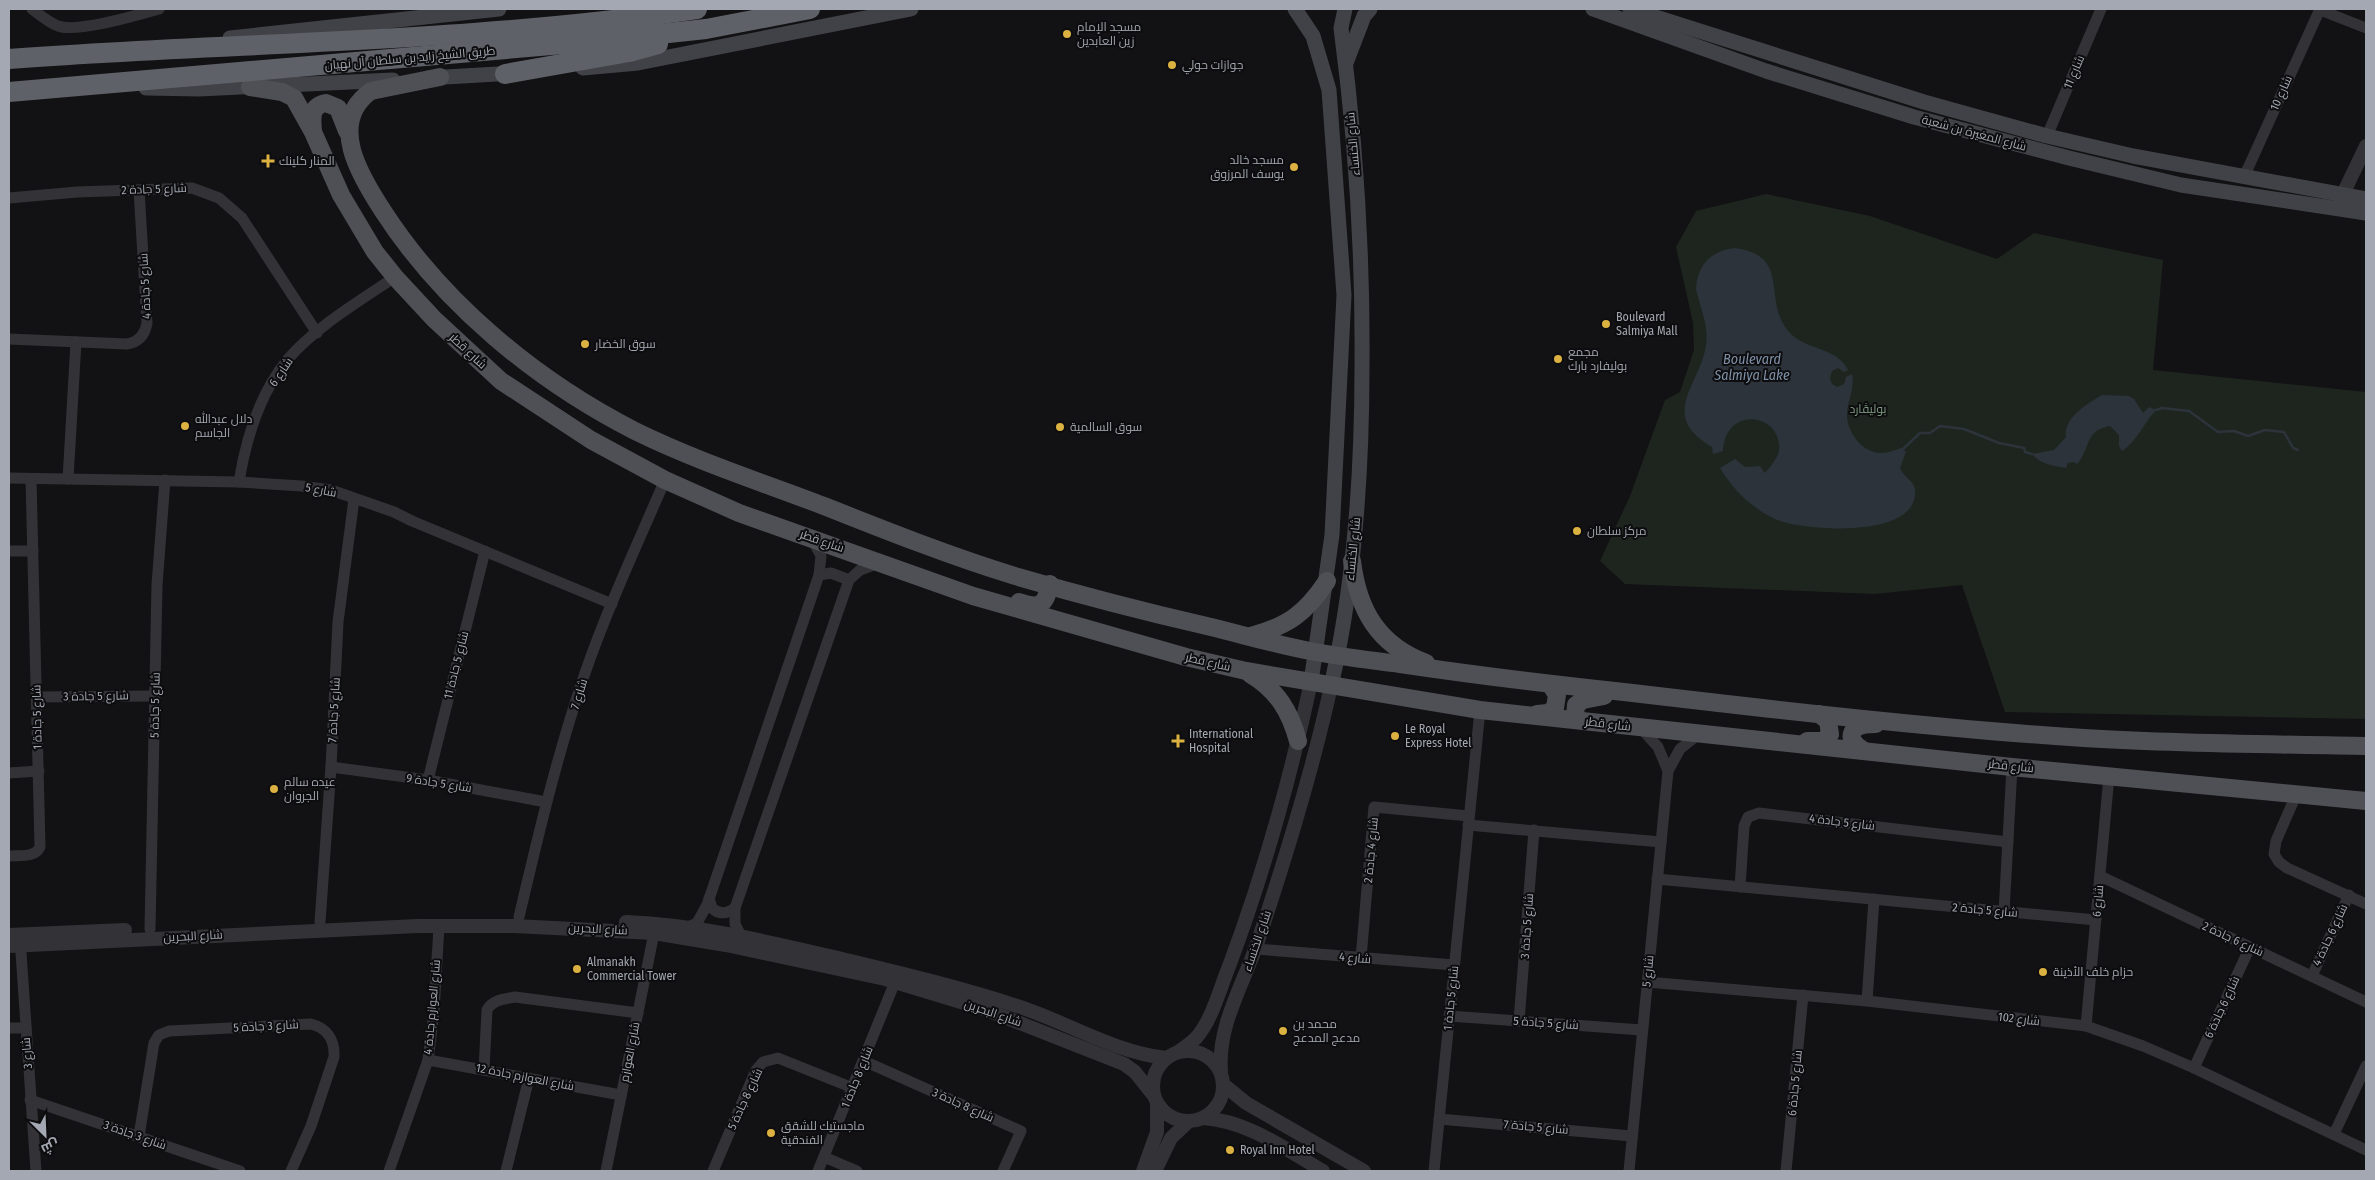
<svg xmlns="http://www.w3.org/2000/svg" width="2375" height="1180" font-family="'Fira Sans Condensed',Cairo,sans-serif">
	<rect width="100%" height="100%" fill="#121113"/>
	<!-- green -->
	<path fill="#1e251f" d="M1766,194L1870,216L1997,259L2034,233L2163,260L2153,370L2366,392V719L2005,712L1962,585L1875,594L1625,584L1600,561L1630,496L1665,400L1680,392L1694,350L1693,323L1676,247L1696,211Z"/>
	<!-- water -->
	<g fill="#2c333a">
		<path d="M1734,248C1793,255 1761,301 1789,332C1806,351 1836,346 1848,370L1844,372L1838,368L1832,371L1830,378L1832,384L1837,387L1844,384L1846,377L1852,374C1855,389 1848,399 1847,413C1846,431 1862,454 1882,453C1888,453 1895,450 1901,448L1906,452L1900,468C1903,477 1914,480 1915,490C1919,540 1803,531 1775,519C1752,508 1733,490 1720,468L1735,459L1745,467L1760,466L1765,473C1770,467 1778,458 1779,450C1782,413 1725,405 1723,451L1713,454L1712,447C1657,415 1701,384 1706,345C1709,325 1700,308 1696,289C1697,265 1711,251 1734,248Z"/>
		<path d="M2102,395L2129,396L2134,399L2143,413L2149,407L2156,410C2143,424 2138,440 2122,451L2119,446V435L2110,426C2084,430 2091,449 2077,464L2074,462L2068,463L2066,468C2051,465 2042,465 2032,454L2054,450L2066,437C2063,418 2087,404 2102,395Z"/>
	</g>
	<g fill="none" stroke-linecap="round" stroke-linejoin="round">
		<!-- stream -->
		<g stroke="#2c333a" stroke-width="2.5">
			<path d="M2156,410L2162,408L2189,411L2218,432L2234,431L2248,436L2265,430L2284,432L2293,448L2298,450"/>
			<path d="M1903,449L1920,433H1930L1940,426L1964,429L1999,443L2024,448L2025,452L2032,454"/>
		</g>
		<!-- minor -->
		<g stroke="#333337" stroke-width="11">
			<path d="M32,9C40,15 48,22 58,26C77,33 138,15 159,9"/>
			<path d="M2320,10L2366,28"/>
			<path d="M2047,136L2101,9"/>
			<path d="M2244,177L2320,9"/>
			<path d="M9,198L77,192L192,188L219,198L242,218L317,333"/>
			<path d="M9,339L127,344C139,342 145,335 147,323L139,190"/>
			<path d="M9,478L239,482L301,486L331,490L394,512L412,521L612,604"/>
			<path d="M68,479L76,342"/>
			<path d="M239,482C246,438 259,394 288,359C314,328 361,300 395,277"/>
			<path d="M9,551H33"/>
			<path d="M819,575L831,573L849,580"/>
			<path d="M37,697L155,696"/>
			<path d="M1641,728L1658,747L1668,771"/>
			<path d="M331,767L428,780L546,802"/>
			<path d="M9,773L39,771"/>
			<path d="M428,780L485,551"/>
			<path d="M2297,793L2276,841L2274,854L2279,862L2287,868L2366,904"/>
			<path d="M1468,825L1661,842"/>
			<path d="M9,856C20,855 35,858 40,847L31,479"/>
			<path d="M2100,876L2366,1002"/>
			<path d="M1657,879L2096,920"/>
			<path d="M1740,887L1744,826L1748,817L1759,813L2008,842"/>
			<path d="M709,898L712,908C719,915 727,914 735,908"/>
			<path d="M2004,912L2012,767"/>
			<path d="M519,917C538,836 557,755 584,676C607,609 637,545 665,480"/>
			<path d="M320,922L331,767L338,622L354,499"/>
			<path d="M688,927L697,923L707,905L819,575L821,556L812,539"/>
			<path d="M150,929L157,585L165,480"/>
			<path d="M740,934L735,924V908L849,580L860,570L879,563"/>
			<path d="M20,938L36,1171"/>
			<path d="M1256,949L1454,965"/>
			<path d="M1361,958L1374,807L1469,816"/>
			<path d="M2312,976L2349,895"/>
			<path d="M1647,982L1867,1001L2086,1026L2143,1046L2194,1068L2366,1150"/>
			<path d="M1867,1001L1874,899"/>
			<path d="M1449,1016L1642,1030"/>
			<path d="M1519,1021L1534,830"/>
			<path d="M2086,1026L2109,776"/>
			<path d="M9,1028H26"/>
			<path d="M428,1060L621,1095"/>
			<path d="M864,1061L1021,1131L1003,1171"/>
			<path d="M2194,1068L2250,947"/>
			<path d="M484,1070L487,1010C492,1000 504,999 515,997L638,1013"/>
			<path d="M30,1100L240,1171"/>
			<path d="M1439,1119L1632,1136"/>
			<path d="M2334,1134L2366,1066"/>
			<path d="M139,1136L154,1043L159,1035L169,1031L311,1024C327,1028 335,1040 334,1057L311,1126L291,1171"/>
			<path d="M824,1157L857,1171"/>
			<path d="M389,1171L428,1060L434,1012L439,926"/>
			<path d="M506,1171L529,1078"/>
			<path d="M606,1171L654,933"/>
			<path d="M713,1171L756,1070L763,1062L778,1058L853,1088"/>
			<path d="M818,1171L895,982"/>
			<path d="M1434,1171L1480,710"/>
			<path d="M1629,1171L1668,771L1680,749L1700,733"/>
			<path d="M1786,1171L1803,995"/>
		</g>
		<!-- tertiary -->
		<g stroke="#333337" stroke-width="14">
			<path d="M2342,196L2366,146"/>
			<path d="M626,922C700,925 770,942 842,959C900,973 959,987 1017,1006C1067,1022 1113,1052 1166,1058"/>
			<path d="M9,935L125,930"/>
			<path d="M9,946L417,926H514L654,933L726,945L885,979L984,1009L1124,1064L1135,1072L1154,1096"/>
			<circle cx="1188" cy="1086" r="35"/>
			<path d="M1178,1052C1184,1048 1191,1043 1196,1038C1212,1020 1219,991 1228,969C1263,876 1290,780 1311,682"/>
			<path d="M1221,1071C1217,1026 1244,983 1258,941C1286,857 1312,773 1331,686"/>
			<path d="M1224,1085L1246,1103L1364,1171"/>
			<path d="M1203,1118C1248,1121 1285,1149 1323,1171"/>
			<path d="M1143,1171L1157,1132V1103"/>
			<path d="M1155,1171L1171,1138L1188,1122"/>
		</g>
		<!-- secondary -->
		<g stroke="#414247" stroke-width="15">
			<path d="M1295,9L1313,36L1329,90L1344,295L1332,535L1311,682"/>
			<path d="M1593,9L1766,71L1914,117L2069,158L2181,185L2366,213"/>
			<path d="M1630,9L1924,102L2047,136L2133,156L2366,199"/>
			<path d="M230,38L499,9"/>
			<path d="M1346,63L1364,16L1370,9"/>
			<path d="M583,68L638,63L911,9"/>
			<path d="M428,78L515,73"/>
			<path d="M146,88L199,89L393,80"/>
			<path d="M1331,686C1355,582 1362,474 1362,367C1363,254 1356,141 1341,28L1345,9"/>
		</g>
		<!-- primary -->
		<g stroke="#4f5056" stroke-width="18">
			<path d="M440,77L371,91C327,122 360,176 383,211C443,304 537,381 635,431C696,461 761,482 824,506C887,531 950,556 1015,576C1080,595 1146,612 1211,627C1244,635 1277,645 1310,651C1340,657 1370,660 1400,664C1474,675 1549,684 1624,692C1777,710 1930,728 2084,738C2178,744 2272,744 2366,746"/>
			<path d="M250,87L282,92L294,98L313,132L341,195L375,252L395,277L434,319L501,381L591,440L665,480L739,513L973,596L1186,657L1246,671L1480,710L2012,767L2366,801"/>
			<path d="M313,131C312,118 310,106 326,103L338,108L347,131"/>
			<path d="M1352,561C1358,610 1378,645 1426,663"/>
			<path d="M1019,602C1040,609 1045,606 1050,584"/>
			<path d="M1251,636C1288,626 1306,613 1327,581"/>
			<path d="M1250,674C1277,690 1290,711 1298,741"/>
			<path d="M1537,714L1548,713L1555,708L1557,695L1551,685"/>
			<path d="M1580,720L1575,716L1576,705L1583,700L1604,696"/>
			<path d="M1807,741H1823L1830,734L1828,721L1819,714"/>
			<path d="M1863,750C1855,746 1846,736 1856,728C1861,724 1870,724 1876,724"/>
		</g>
		<!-- motorway -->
		<g stroke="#5f6168" stroke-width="20">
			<path d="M9,59C238,42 469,43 697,9"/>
			<path d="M505,74L629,52L658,44"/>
			<path d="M9,92L575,43L706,29L810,9"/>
		</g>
	</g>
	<!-- markers -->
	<g fill="#dbb241" stroke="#0d0c0e" stroke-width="2">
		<circle cx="1067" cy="34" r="5"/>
		<circle cx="1172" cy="65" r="5"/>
		<path d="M265.5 153.5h5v5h5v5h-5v5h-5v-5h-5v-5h5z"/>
		<circle cx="1294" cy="167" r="5"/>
		<circle cx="1606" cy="324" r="5"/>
		<circle cx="585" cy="344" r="5"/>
		<circle cx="1558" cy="359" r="5"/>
		<circle cx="185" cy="426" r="5"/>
		<circle cx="1060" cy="427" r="5"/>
		<circle cx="1577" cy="531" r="5"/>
		<circle cx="1395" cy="736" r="5"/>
		<path d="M1175.5 733.5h5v5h5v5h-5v5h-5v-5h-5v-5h5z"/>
		<circle cx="274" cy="789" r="5"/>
		<circle cx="577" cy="969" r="5"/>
		<circle cx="2043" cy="972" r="5"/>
		<circle cx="1283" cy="1031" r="5"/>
		<circle cx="771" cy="1133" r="5"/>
		<circle cx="1230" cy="1150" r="5"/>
	</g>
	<g text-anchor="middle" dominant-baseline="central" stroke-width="4" stroke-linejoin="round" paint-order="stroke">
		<!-- poi labels -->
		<g font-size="12" fill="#a4a8b2" stroke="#0d0c0e" text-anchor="start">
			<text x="1077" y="27">مسجد الإمام<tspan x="1077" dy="14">زين العابدين</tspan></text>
			<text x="1182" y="65">جوازات حولي</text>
			<text x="1284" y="160" text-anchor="end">مسجد خالد<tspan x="1284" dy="14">يوسف المرزوق</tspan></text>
			<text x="279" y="161">المنار كلينك</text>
			<text x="1616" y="317">Boulevard<tspan x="1616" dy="14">Salmiya Mall</tspan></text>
			<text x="595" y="344">سوق الخضار</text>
			<text x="1568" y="352">مجمع<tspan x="1568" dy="14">بوليفارد بارك</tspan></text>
			<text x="195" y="419">دلال عبدالله<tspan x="195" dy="14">الجاسم</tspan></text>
			<text x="1070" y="427">سوق السالمية</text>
			<text x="1587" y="531">مركز سلطان</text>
			<text x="1405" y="729">Le Royal<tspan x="1405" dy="14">Express Hotel</tspan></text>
			<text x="1189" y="734">International<tspan x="1189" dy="14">Hospital</tspan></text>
			<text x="284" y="782">عيده سالم<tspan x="284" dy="14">الجروان</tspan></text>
			<text x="587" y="962">Almanakh<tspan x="587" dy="14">Commercial Tower</tspan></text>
			<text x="2053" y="972">حزام خلف الأذينة</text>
			<text x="1293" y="1024">محمد بن<tspan x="1293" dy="14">مدعج المدعج</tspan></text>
			<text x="781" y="1126">ماجستيك للشقق<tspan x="781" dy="14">الفندقية</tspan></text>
			<text x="1240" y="1150">Royal Inn Hotel</text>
		</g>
		<!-- street labels -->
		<g font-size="12" fill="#a4a8b2" stroke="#0d0c0e">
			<text transform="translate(410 58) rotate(-5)">طريق الشيخ زايد بن سلطان آل نهيان</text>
			<text transform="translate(2074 72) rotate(-67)">شارع 11</text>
			<text transform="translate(2281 93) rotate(-66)">شارع 10</text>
			<text transform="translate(1974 133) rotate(15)">شارع المغيرة بن شعبة</text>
			<text transform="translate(1353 144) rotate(-95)">شارع الخنساء</text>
			<text transform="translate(154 189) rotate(-2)">شارع 5 جادة 2</text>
			<text transform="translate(145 286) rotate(-93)">شارع 5 جادة 4</text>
			<text transform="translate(468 351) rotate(43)">شارع قطر</text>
			<text transform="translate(281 372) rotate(-56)">شارع 6</text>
			<text transform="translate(321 490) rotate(11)">شارع 5</text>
			<text transform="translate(822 541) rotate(19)">شارع قطر</text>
			<text transform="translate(1353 549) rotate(-84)">شارع الخنساء</text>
			<text transform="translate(1208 662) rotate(13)">شارع قطر</text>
			<text transform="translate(456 665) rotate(-76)">شارع 5 جادة 11</text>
			<text transform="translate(579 694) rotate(-73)">شارع 7</text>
			<text transform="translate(96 696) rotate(-1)">شارع 5 جادة 3</text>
			<text transform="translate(155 705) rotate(-89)">شارع 5 جادة 5</text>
			<text transform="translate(334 710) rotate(-87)">شارع 5 جادة 7</text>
			<text transform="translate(37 717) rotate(-91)">شارع 5 جادة 1</text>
			<text transform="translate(1608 724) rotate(7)">شارع قطر</text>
			<text transform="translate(2011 766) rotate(6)">شارع قطر</text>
			<text transform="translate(439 783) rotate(9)">شارع 5 جادة 9</text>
			<text transform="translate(1842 822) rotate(7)">شارع 5 جادة 4</text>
			<text transform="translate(1371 850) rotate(-85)">شارع 4 جادة 2</text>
			<text transform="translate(2098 901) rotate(-85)">شارع 6</text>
			<text transform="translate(1985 910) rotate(5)">شارع 5 جادة 2</text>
			<text transform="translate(1527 926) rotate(-86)">شارع 5 جادة 3</text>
			<text transform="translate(598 929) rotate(3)">شارع البحرين</text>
			<text transform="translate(2330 935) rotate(-65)">شارع 6 جادة 4</text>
			<text transform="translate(193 936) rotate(-3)">شارع البحرين</text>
			<text transform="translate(2233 939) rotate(25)">شارع 6 جادة 2</text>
			<text transform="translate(1257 941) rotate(-71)">شارع الخنساء</text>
			<text transform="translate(1355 958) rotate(5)">شارع 4</text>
			<text transform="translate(1648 971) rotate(-84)">شارع 5</text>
			<text transform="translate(1451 998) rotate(-84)">شارع 5 جادة 1</text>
			<text transform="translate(432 1007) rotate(-85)">شارع العوازم جادة 4</text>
			<text transform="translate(2222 1007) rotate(-65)">شارع 6 جادة 6</text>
			<text transform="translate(993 1013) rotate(19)">شارع البحرين</text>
			<text transform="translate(2019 1019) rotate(7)">شارع 102</text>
			<text transform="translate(1546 1023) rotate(4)">شارع 5 جادة 5</text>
			<text transform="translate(266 1026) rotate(-3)">شارع 3 جادة 5</text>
			<text transform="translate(630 1052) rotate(-79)">شارع العوازم</text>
			<text transform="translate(27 1053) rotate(-94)">شارع 3</text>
			<text transform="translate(525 1077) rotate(11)">شارع العوازم جادة 12</text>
			<text transform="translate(857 1077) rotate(-68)">شارع 8 جادة 1</text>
			<text transform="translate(1795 1083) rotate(-85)">شارع 5 جادة 6</text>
			<text transform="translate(745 1099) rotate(-65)">شارع 8 جادة 5</text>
			<text transform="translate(963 1105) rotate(24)">شارع 8 جادة 3</text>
			<text transform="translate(1536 1127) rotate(5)">شارع 5 جادة 7</text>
			<text transform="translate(135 1135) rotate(19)">شارع 3 جادة 3</text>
		</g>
		<!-- park labels -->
		<g font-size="12" fill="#7d9b81" stroke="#0d0c0e">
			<text x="1868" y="409">بوليڤارد</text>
		</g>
		<!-- water labels -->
		<g font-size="14" font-style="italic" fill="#7f92a9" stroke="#0d0c0e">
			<text x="1752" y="359">Boulevard<tspan x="1752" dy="16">Salmiya Lake</tspan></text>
		</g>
	</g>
	<!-- border -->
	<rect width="2375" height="1180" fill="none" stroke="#a4a8b2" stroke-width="20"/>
	<!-- north arrow -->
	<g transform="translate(45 1135) rotate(156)" stroke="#0d0c0e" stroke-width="4" paint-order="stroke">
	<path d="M0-4L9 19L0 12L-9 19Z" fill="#a4a8b2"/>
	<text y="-8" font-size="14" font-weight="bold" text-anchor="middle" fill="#a4a8b2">ش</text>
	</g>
</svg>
